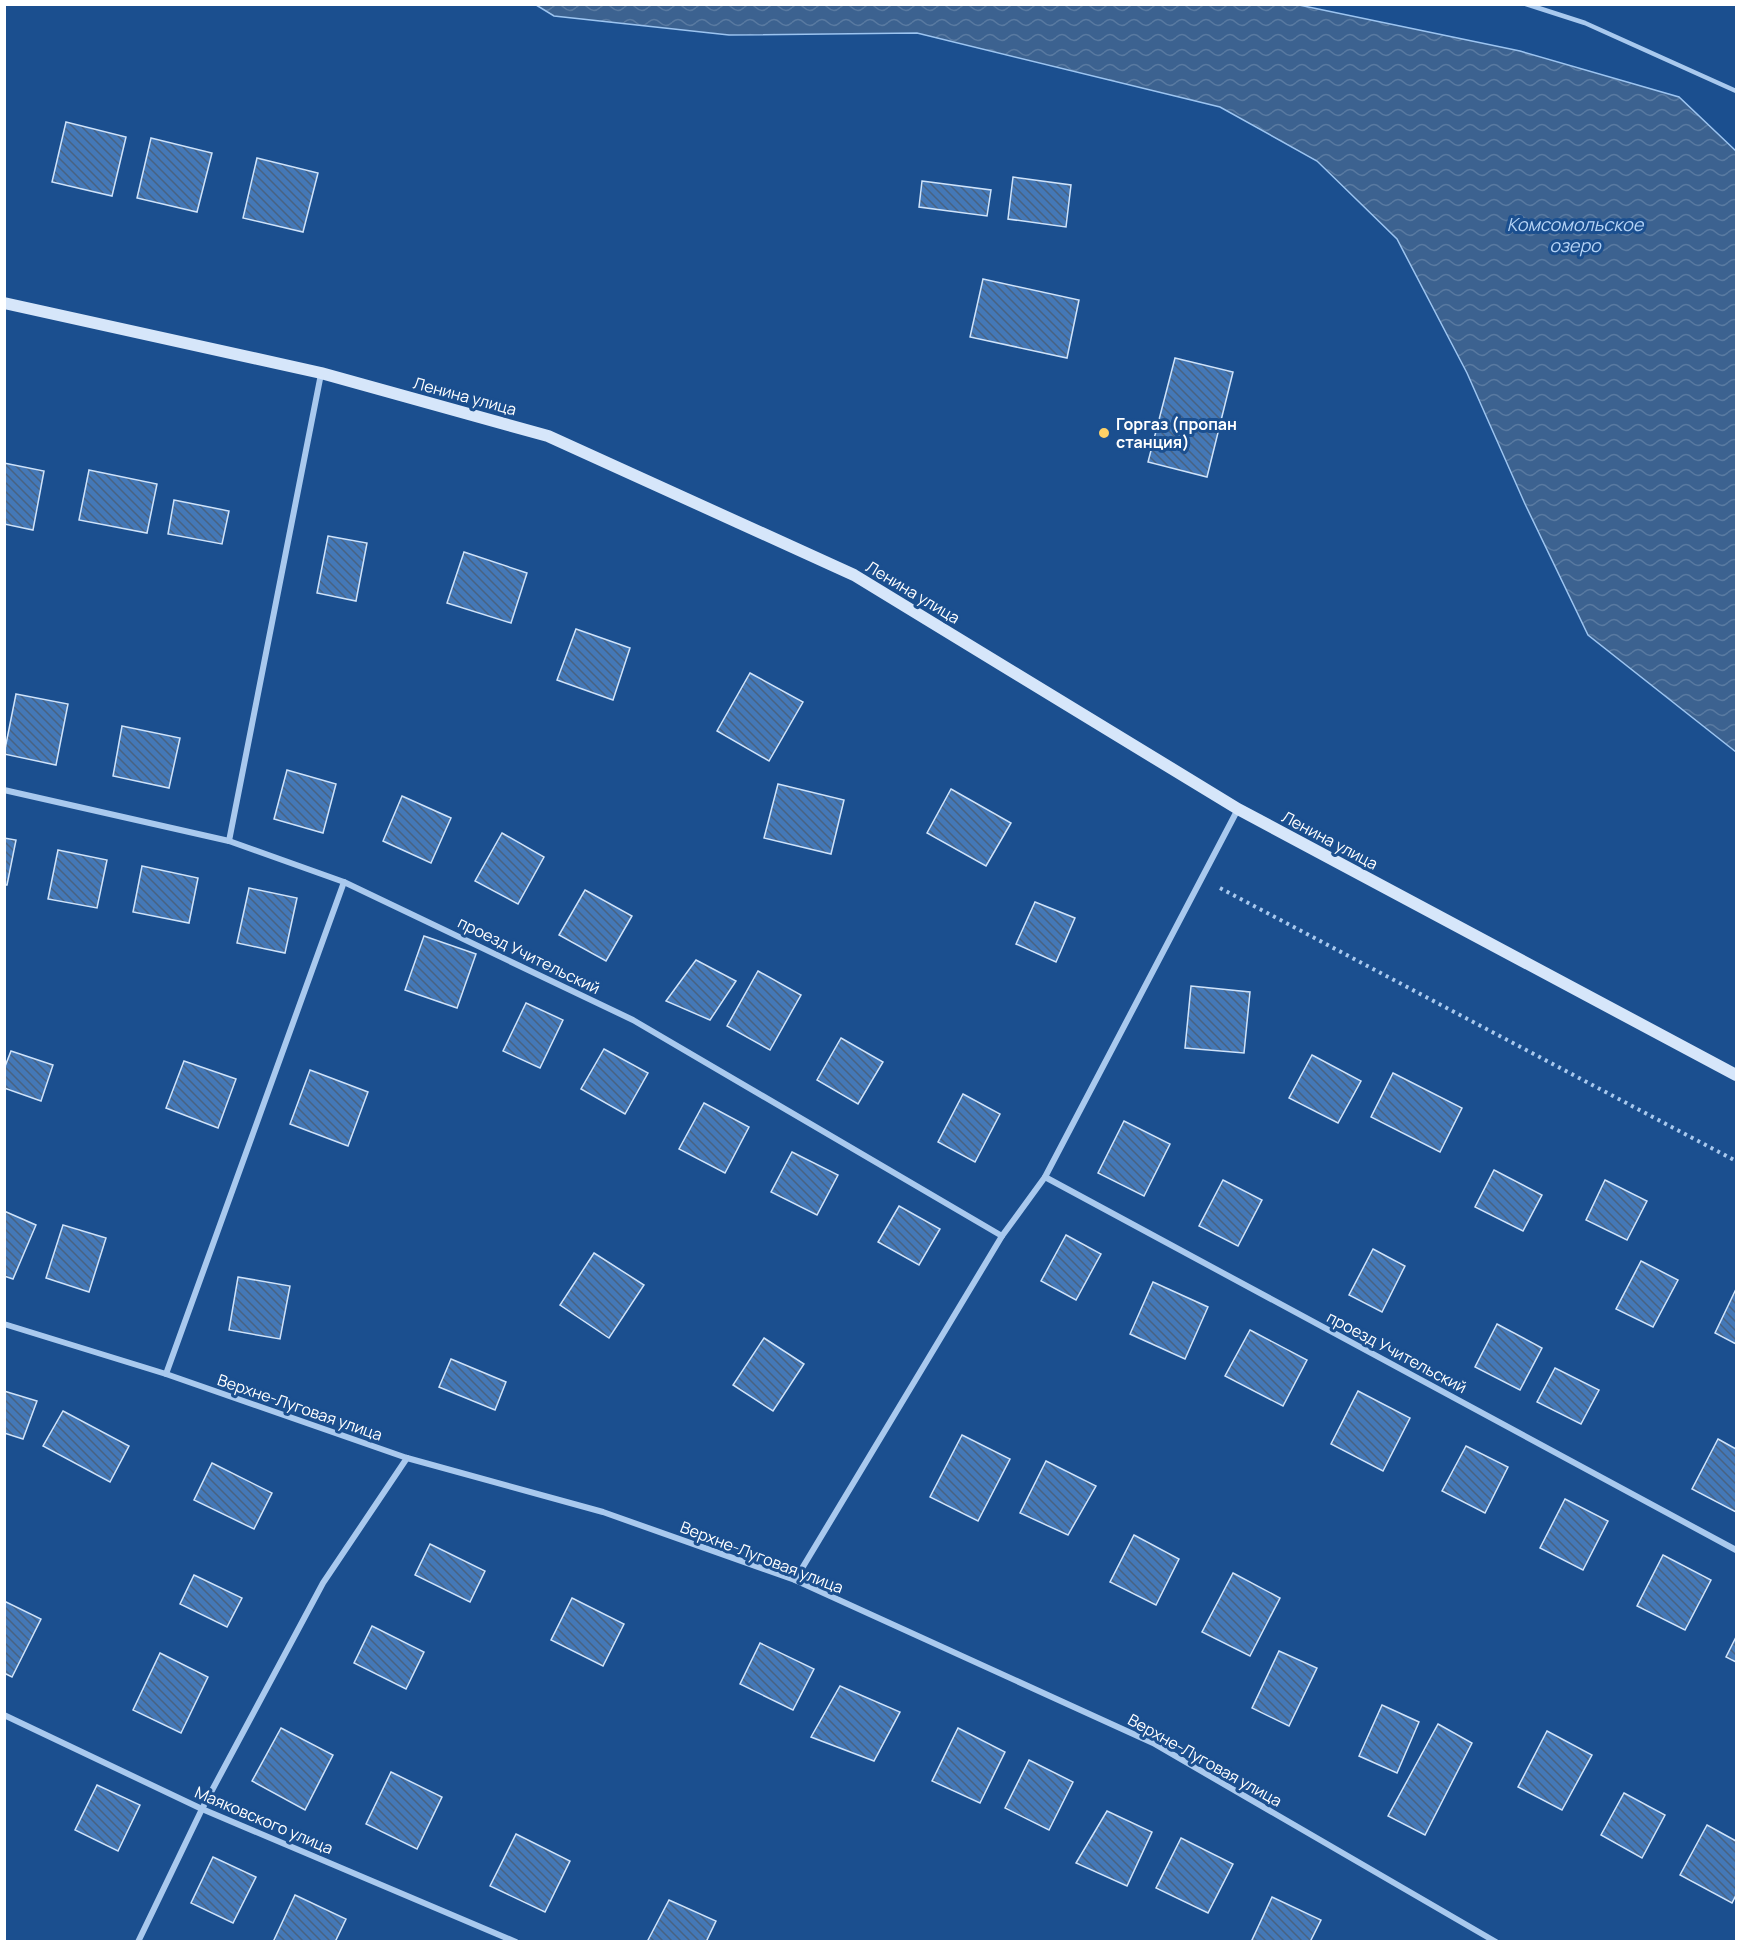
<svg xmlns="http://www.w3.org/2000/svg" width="1741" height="1946" font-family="Manrope,sans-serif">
	<defs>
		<pattern id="water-waves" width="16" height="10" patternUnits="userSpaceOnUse" patternTransform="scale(1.5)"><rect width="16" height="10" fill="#3c6290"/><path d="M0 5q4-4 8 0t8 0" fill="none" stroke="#597aa1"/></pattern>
		<pattern id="building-back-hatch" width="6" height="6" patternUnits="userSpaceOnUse" patternTransform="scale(1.5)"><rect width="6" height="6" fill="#4478b7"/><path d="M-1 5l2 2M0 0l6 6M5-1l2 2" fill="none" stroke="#486282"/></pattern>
	</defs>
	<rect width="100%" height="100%" fill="#1b4f8f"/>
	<!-- water -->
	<path fill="url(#water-waves)" stroke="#9cc4f0" stroke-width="1.5" d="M536,5H1299L1520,51L1679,97L1736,151V752L1588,635L1525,504L1467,373L1397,239L1317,161L1220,107L917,33L729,35L554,16Z"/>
	<!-- building -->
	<g fill="url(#building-back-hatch)" stroke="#cfe3fa" stroke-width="1.5">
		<path d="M66,122L126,137L112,196L52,182Z"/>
		<path d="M151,138L212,153L197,212L137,198Z"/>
		<path d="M257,158L318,173L303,232L243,218Z"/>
		<path d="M1013,177L1071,185L1066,227L1008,219Z"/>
		<path d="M922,181L991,190L987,216L919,207Z"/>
		<path d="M983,279L1079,300L1067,358L970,337Z"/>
		<path d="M1175,358L1233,372L1207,477L1148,462Z"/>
		<path d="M4,463L44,471L33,530L4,524Z"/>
		<path d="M89,470L157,484L147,533L79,520Z"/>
		<path d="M174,500L229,511L222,544L168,534Z"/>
		<path d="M328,536L367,543L356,601L317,593Z"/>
		<path d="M464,552L527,573L511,623L447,603Z"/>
		<path d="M576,629L630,648L613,700L557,680Z"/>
		<path d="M750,673L803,702L769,761L717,731Z"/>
		<path d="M16,694L68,704L56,765L4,754Z"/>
		<path d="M122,726L180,738L169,788L113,776Z"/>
		<path d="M287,770L336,784L323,833L274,819Z"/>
		<path d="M778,784L844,800L831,854L764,838Z"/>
		<path d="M951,789L1011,823L986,866L927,833Z"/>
		<path d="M402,796L451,818L431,863L383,841Z"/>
		<path d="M502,833L544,857L518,904L475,881Z"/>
		<path d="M4,838L16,840L7,885H4Z"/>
		<path d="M58,850L107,860L97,908L48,899Z"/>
		<path d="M142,866L198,878L189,923L133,912Z"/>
		<path d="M249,888L297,898L285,953L237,943Z"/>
		<path d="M585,890L632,916L606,961L559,935Z"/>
		<path d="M1035,902L1075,918L1056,962L1016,944Z"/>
		<path d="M424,936L476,954L457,1008L405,990Z"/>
		<path d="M696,960L736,981L710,1020L666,1001Z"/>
		<path d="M758,971L801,995L770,1050L727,1026Z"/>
		<path d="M1191,986L1250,992L1244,1053L1185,1048Z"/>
		<path d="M526,1003L563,1020L540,1068L503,1051Z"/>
		<path d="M841,1038L883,1062L858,1104L817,1080Z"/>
		<path d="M604,1049L648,1073L625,1114L581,1089Z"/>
		<path d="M11,1051L53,1065L41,1101L4,1088V1069Z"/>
		<path d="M1312,1055L1361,1081L1338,1123L1289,1098Z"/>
		<path d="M184,1061L236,1079L218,1128L166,1108Z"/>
		<path d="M310,1070L368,1092L348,1146L290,1124Z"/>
		<path d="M1393,1073L1462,1108L1440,1152L1371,1117Z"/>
		<path d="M963,1094L1000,1114L975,1162L938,1142Z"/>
		<path d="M704,1103L749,1127L725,1173L679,1149Z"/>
		<path d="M1124,1121L1170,1144L1144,1196L1098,1173Z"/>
		<path d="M792,1152L838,1175L817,1215L771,1192Z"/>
		<path d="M1494,1170L1542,1195L1523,1231L1475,1207Z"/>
		<path d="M1223,1180L1262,1200L1238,1246L1199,1226Z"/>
		<path d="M1605,1180L1647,1201L1627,1240L1586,1220Z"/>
		<path d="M899,1206L940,1229L919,1265L878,1242Z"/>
		<path d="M4,1211L36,1225L13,1279L4,1276Z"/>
		<path d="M63,1225L106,1238L89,1292L46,1278Z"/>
		<path d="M1066,1235L1101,1254L1076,1300L1041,1281Z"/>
		<path d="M1373,1249L1405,1266L1382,1312L1349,1295Z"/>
		<path d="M594,1253L644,1285L609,1338L560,1305Z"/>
		<path d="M1641,1261L1678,1280L1653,1327L1616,1309Z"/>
		<path d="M238,1277L290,1286L280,1339L229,1330Z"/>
		<path d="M1153,1282L1208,1307L1185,1359L1130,1334Z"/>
		<path d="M1736,1289V1344L1715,1333Z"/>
		<path d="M1497,1324L1542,1348L1520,1390L1475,1367Z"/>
		<path d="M1250,1330L1307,1360L1283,1406L1225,1376Z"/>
		<path d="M764,1338L804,1364L773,1411L733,1385Z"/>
		<path d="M451,1359L506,1382L495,1410L439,1387Z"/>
		<path d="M1555,1368L1599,1390L1581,1424L1537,1402Z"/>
		<path d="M4,1391L37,1401L23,1439L4,1433Z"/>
		<path d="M1358,1391L1410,1418L1383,1471L1331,1444Z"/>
		<path d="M63,1411L129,1446L110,1482L43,1446Z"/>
		<path d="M962,1435L1010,1459L978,1521L930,1497Z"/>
		<path d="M1718,1439L1736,1449V1512L1692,1489Z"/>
		<path d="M1466,1446L1508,1467L1485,1513L1442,1491Z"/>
		<path d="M1046,1461L1096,1486L1068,1535L1020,1513Z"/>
		<path d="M212,1463L272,1493L254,1529L194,1500Z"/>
		<path d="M1565,1499L1608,1521L1583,1570L1540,1548Z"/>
		<path d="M1134,1535L1179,1559L1156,1605L1110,1582Z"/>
		<path d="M430,1544L485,1571L470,1602L415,1575Z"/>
		<path d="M1663,1555L1711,1580L1685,1630L1637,1606Z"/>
		<path d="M1233,1573L1280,1598L1250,1656L1202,1632Z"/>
		<path d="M194,1575L242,1598L227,1627L180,1604Z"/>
		<path d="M572,1598L624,1624L603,1666L551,1640Z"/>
		<path d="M4,1601L41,1619L12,1677L4,1673Z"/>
		<path d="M372,1626L424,1652L406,1689L354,1663Z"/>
		<path d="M1736,1637V1662L1726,1657Z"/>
		<path d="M760,1643L814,1669L793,1710L740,1684Z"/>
		<path d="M1279,1651L1317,1668L1289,1726L1252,1708Z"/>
		<path d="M160,1653L208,1677L181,1733L133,1710Z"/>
		<path d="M840,1686L900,1712L874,1761L811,1737Z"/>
		<path d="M1382,1705L1419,1722L1397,1773L1359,1756Z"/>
		<path d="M1438,1724L1472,1743L1425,1835L1388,1816Z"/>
		<path d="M281,1728L333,1755L305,1810L252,1781Z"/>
		<path d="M958,1728L1005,1752L980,1803L932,1781Z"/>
		<path d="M1547,1731L1592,1755L1562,1810L1518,1787Z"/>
		<path d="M1029,1760L1073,1782L1049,1830L1005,1808Z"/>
		<path d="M391,1772L442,1797L417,1849L366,1824Z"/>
		<path d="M97,1785L140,1805L118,1851L75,1830Z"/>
		<path d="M1624,1793L1665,1815L1642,1858L1601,1835Z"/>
		<path d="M1107,1811L1152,1832L1127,1886L1076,1863Z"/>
		<path d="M1707,1825L1736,1841V1895L1732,1903L1680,1875Z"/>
		<path d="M516,1834L570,1861L545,1912L490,1886Z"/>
		<path d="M1181,1838L1233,1864L1208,1913L1156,1888Z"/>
		<path d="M213,1857L256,1877L233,1923L191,1903Z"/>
		<path d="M295,1895L346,1919L335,1942H273Z"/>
		<path d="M1272,1897L1321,1920L1310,1942H1251Z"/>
		<path d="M669,1900L716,1921L706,1942H647Z"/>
	</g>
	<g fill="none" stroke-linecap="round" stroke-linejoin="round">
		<!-- path -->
		<path stroke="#a9c9ee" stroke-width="4" stroke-dasharray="3 4.5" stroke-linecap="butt" d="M1220,888L1736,1161"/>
		<!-- service -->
		<path stroke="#a9c9ee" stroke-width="4.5" d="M1526,4L1585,23L1736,91"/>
		<!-- minor -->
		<g stroke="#a9c9ee" stroke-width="6">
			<path d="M4,790L229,841L344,882L633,1020L1002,1236"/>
			<path d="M229,841L321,374"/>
			<path d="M1045,1177L1736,1550"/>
			<path d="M4,1324L166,1374L407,1458L603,1512L795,1580L1153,1743L1496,1942"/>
			<path d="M166,1374L344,882"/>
			<path d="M795,1580L1002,1236L1045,1177L1238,809"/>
			<path d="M4,1715L202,1809L516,1942"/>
			<path d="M138,1942L202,1809L323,1583L407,1458"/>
		</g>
		<!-- secondary -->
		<path stroke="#d6e6fa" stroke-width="12" d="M4,303L321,373L548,436L854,575L1238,809L1736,1075"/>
	</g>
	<!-- markers -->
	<circle fill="#ffd166" stroke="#1b4f8f" stroke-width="2" cx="1104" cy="433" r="6"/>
	<g text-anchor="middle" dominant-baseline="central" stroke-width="6" stroke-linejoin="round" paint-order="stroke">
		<!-- street labels -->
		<g font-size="16" fill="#fff" stroke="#1b4f8f">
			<text transform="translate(465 396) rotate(15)">Ленина улица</text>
			<text transform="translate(913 592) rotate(31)">Ленина улица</text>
			<text transform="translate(1330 840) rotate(28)">Ленина улица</text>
			<text transform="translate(529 955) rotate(26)">проезд Учительский</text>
			<text transform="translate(1397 1352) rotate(28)">проезд Учительский</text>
			<text transform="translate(300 1407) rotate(19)">Верхне-Луговая улица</text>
			<text transform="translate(762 1557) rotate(21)">Верхне-Луговая улица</text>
			<text transform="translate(1205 1760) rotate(29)">Верхне-Луговая улица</text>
			<text transform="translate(264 1820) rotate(23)">Маяковского улица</text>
		</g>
		<!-- poi labels -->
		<g font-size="16" font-weight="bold" fill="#fff" stroke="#1b4f8f" text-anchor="start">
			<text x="1116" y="424">Горгаз (пропан<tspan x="1116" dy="18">станция)</tspan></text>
		</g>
		<!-- water labels -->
		<g font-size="18" font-style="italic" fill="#b5d3f5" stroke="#1b4f8f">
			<text x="1575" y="224">Комсомольское<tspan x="1575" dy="21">озеро</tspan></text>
		</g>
	</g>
	<!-- border -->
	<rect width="1741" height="1946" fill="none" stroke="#ffffff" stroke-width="12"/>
</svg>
